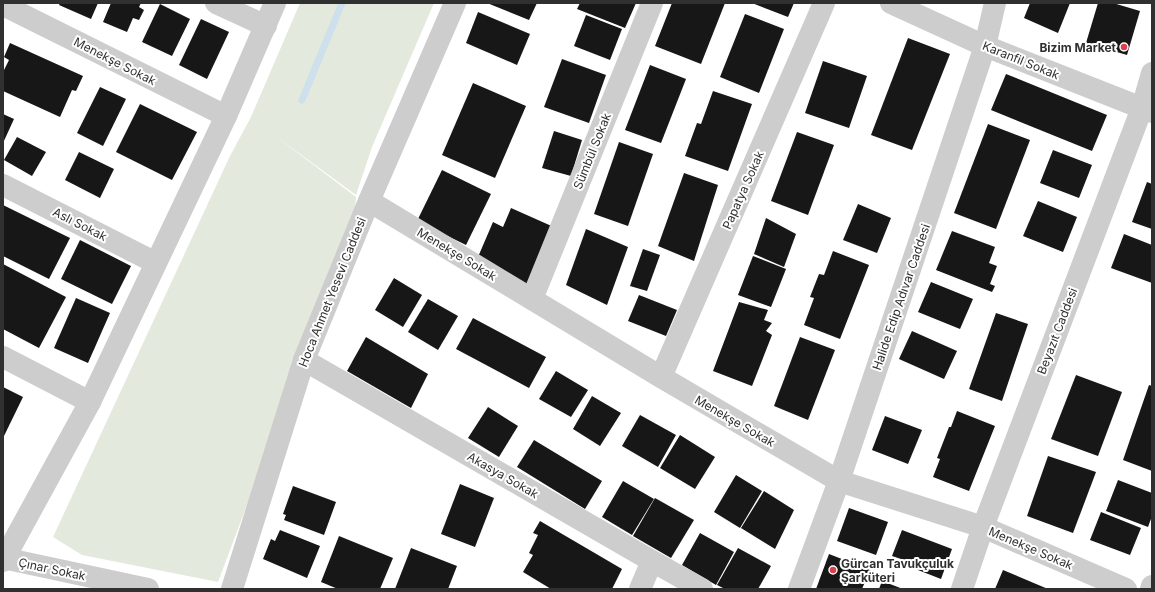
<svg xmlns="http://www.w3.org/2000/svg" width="1155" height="592" font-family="Inter,sans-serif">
	<rect width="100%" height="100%" fill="#fff"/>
	<!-- green -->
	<path fill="#e4e9dd" d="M300,3H434L372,147L356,195L274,135L356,197L354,220L218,582L82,555L53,537L230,156L251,117Z"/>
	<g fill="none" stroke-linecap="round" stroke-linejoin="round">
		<!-- stream -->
		<path stroke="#cde0eb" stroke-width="7" d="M302,100L342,3"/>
	</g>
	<!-- building -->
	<g fill="#171717">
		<path d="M60,3H98L91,19L59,5Z"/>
		<path d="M111,3H141L139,7L144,10L139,20L133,18L127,32L103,22Z"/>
		<path d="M487,3H537L529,20Z"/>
		<path d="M580,3H636L625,28L577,9Z"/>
		<path d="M672,3H725L701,64L655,46Z"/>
		<path d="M752,3H794L788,17Z"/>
		<path d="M1030,3H1070L1058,33L1024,18Z"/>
		<path d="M1098,3H1113L1140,11L1127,55L1086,43Z"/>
		<path d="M160,4L190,19L172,56L142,42Z"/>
		<path d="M478,12L530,34L517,65L466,43Z"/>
		<path d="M745,14L784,29L759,93L720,77Z"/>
		<path d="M586,15L622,29L610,60L574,46Z"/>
		<path d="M201,19L229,32L207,79L179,65Z"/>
		<path d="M908,38L950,54L912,150L871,135Z"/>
		<path d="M10,43L83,76L76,91L72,90L60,117L3,91V72L9,60L4,57Z"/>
		<path d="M562,59L606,75L589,123L544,107Z"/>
		<path d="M823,61L867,76L849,128L805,113Z"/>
		<path d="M650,65L686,79L661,143L625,130Z"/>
		<path d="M1006,74L1107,115L1092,151L991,110Z"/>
		<path d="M473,83L526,106L495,178L442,155Z"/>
		<path d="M100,87L126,99L103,146L77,133Z"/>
		<path d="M713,91L752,104L728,171L685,156L697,123L701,124Z"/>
		<path d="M140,104L197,132L172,180L116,152Z"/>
		<path d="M3,114L14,119L3,143Z"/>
		<path d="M988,124L1030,140L996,229L954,213Z"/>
		<path d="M554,131L582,140L571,176L542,168Z"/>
		<path d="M797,132L834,145L808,215L771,201Z"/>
		<path d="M17,137L46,152L32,176L4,160Z"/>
		<path d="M619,142L653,154L628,226L594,214Z"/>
		<path d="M1053,150L1092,165L1079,198L1040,183Z"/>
		<path d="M79,152L114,169L100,198L65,180Z"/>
		<path d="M442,170L491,194L466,245L417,221Z"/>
		<path d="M684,173L718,185L694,261L658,246Z"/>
		<path d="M1147,182L1152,184V229L1132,222Z"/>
		<path d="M1038,201L1077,217L1063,252L1023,236Z"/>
		<path d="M858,204L891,218L877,253L843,240Z"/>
		<path d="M3,205L70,238L49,279L3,256Z"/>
		<path d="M511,208L556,228L531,287L478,257L493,222L503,227Z"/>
		<path d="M766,218L796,234L784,267L754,254Z"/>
		<path d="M586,229L628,247L607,305L566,285Z"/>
		<path d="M952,231L995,247L989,263L997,266L990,284L995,286L992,292L936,270Z"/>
		<path d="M1124,234L1152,245V283L1111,268Z"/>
		<path d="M80,240L131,266L112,304L61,279Z"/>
		<path d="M643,249L660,255L647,291L630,286Z"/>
		<path d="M833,251L869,265L840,339L804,325L814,298L810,297L819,274L824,275Z"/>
		<path d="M753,256L786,269L771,307L738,295Z"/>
		<path d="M3,264L66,297L39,348L3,329Z"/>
		<path d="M394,278L422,295L403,327L375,310Z"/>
		<path d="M931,282L973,299L960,329L918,312Z"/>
		<path d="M639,295L677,310L666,336L628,321Z"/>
		<path d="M76,298L110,313L88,363L54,348Z"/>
		<path d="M428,299L458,316L438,350L408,332Z"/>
		<path d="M739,302L768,310L764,320L772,323L766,331L772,335L752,386L713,371Z"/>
		<path d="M996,313L1028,324L1002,401L969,389Z"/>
		<path d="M473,318L546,357L529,388L456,349Z"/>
		<path d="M912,331L957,351L944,379L899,359Z"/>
		<path d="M366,337L428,374L411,408L347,371Z"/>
		<path d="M800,337L835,350L808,420L774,406Z"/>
		<path d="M556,371L588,390L571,417L539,399Z"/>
		<path d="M1076,375L1122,392L1098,456L1051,439Z"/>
		<path d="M1149,385L1152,386V471L1123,460Z"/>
		<path d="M3,387L23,397L3,438Z"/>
		<path d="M592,396L621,413L600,446L573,429Z"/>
		<path d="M488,407L518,426L499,457L468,438Z"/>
		<path d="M957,411L995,426L969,491L933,477L940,459L937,458L949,427H951Z"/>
		<path d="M640,415L676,435L658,467L622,446Z"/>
		<path d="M885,416L922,430L908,464L872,450Z"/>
		<path d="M680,435L715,457L695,489L660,468Z"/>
		<path d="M534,440L602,481L585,509L517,467Z"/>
		<path d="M1048,456L1096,472L1073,533L1027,516Z"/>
		<path d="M736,475L762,491L740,528L714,512Z"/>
		<path d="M1118,480L1152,493V516L1148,527L1106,511Z"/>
		<path d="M623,481L654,499L632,535L602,517Z"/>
		<path d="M460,484L494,498L475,547L441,534Z"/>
		<path d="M293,486L336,502L324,535L284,520L286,515L283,514Z"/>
		<path d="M764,491L794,510L775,549L741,528Z"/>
		<path d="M655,498L694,520L671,558L633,536Z"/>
		<path d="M849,508L888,522L876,555L837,541Z"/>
		<path d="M1101,512L1141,528L1130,555L1090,540Z"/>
		<path d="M540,521L622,569L612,589H551L523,572L533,555L529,553L538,535L533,533Z"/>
		<path d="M280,530L320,546L307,578L263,559L271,539L275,541Z"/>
		<path d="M902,530L952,549L941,579L900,563L901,559L892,556Z"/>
		<path d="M700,533L734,552L716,585L682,565Z"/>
		<path d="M339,536L393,558L380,589H338L321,582Z"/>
		<path d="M411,548L457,566L448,589H395Z"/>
		<path d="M738,548L771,566L758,589H725L717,585Z"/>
		<path d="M829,554L870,570L862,589H816Z"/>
		<path d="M1003,570L1048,589H995Z"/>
		<path d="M882,581L903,589H879Z"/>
	</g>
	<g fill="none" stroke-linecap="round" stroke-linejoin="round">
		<!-- minor -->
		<g stroke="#cdcdcd" stroke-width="22">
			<path d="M216,3L266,26"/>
			<path d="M891,3L985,46L1152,112"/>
			<path d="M3,5L226,116"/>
			<path d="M3,185L156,263"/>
			<path d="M369,201L661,377L839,481L983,527L1126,589"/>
			<path d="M532,299L652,3"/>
			<path d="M3,357L90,402"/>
			<path d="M304,360L652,561L702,589"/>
			<path d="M661,377L824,3"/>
			<path d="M3,558L148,589"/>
			<path d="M3,561L90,402L226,116L275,3"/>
			<path d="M232,589L304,360L369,201L455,3"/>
			<path d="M640,589L652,561"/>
			<path d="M799,589L839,481L985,46L995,3"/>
			<path d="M962,589L983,527L1142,108L1152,73"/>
			<path d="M1151,589L1152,586"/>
		</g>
	</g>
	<!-- markers -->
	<g fill="#da404e" stroke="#fff" stroke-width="1.5">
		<circle cx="1124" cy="47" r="4"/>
		<circle cx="833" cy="570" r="4"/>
	</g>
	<g text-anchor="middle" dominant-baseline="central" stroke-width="4" stroke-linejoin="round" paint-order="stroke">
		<!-- poi labels -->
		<g font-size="12" font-weight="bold" fill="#303030" stroke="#fff" text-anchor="end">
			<text x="1116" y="47">Bizim Market</text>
			<text x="841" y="563" text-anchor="start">Gürcan Tavukçuluk<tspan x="841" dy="14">Şarküteri</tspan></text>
		</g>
		<!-- street labels -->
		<g font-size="12" fill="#303030" stroke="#fff">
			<text transform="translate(1021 60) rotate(22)">Karanfil Sokak</text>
			<text transform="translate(115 61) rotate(27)">Menekşe Sokak</text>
			<text transform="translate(592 151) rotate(-68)">Sümbül Sokak</text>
			<text transform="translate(743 190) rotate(-66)">Papatya Sokak</text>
			<text transform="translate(80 224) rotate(27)">Aslı Sokak</text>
			<text transform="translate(457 254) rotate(31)">Menekşe Sokak</text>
			<text transform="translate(332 292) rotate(-68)">Hoca Ahmet Yesevi Caddesi</text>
			<text transform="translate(901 297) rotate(-71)">Halide Edip Adıvar Caddesi</text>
			<text transform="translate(1057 331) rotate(-69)">Beyazıt Caddesi</text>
			<text transform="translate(735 421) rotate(30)">Menekşe Sokak</text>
			<text transform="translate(503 475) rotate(30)">Akasya Sokak</text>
			<text transform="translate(1031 548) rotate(23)">Menekşe Sokak</text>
			<text transform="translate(52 569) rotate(12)">Çınar Sokak</text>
		</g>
	</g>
	<!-- border -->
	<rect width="1155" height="592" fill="none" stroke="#303030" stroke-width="8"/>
</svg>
